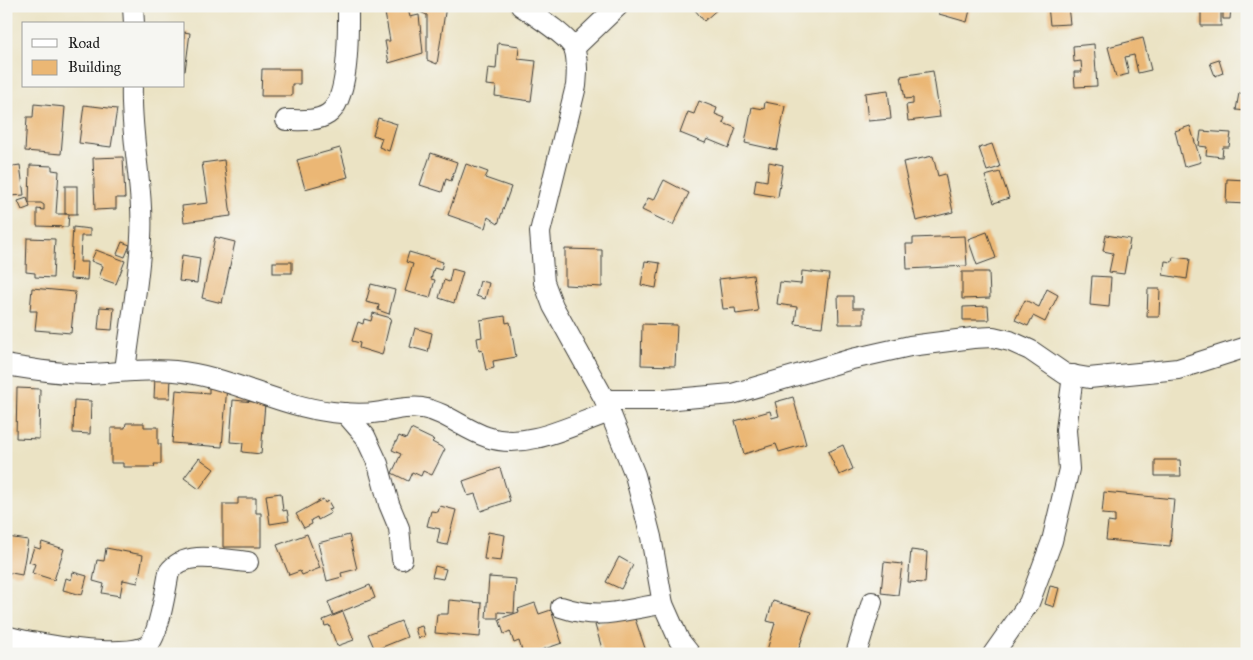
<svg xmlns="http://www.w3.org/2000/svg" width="1253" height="660" font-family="'IM FELL Great Primer',serif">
	<rect width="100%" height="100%" fill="#f6f6f2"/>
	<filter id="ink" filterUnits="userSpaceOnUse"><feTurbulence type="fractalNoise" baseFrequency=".02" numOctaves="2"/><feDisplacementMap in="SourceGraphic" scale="10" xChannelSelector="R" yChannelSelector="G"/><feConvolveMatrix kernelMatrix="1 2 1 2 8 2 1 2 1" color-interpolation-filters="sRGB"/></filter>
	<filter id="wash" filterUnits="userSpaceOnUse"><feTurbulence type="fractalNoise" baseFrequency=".0096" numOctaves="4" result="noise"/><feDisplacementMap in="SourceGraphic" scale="20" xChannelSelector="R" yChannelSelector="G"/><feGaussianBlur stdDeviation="1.12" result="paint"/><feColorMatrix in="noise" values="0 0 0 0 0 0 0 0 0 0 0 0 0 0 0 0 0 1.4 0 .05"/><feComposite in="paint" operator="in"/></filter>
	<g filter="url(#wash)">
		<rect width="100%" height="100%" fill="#ebe3c4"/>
		<g id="blocks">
			<!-- building -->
			<g fill="#ebb774">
				<path d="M419,6H446L437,64L427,60V15L420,12Z"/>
				<path d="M699,6H721L704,21L695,10Z"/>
				<path d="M941,6H971L967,22L939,14Z"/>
				<path d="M1048,6H1068L1070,24L1050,25Z"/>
				<rect x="1201" y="7" width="20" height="19"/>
				<path d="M1223,7H1231L1230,19H1223Z"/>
				<path d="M408,9L410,17L419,15L423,53L389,63L385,41H390L385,13Z"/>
				<path d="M184,32L190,33L185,71H184Z"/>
				<path d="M1143,38L1151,70L1138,73L1134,55L1125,57L1129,74L1116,77L1108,47Z"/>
				<path d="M498,43L519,46L518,59L536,61L531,101L495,96L496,86L486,85L488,68L496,69Z"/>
				<path d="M1094,44L1097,86L1075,87L1074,72H1082L1081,61L1074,62L1073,46Z"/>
				<path d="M1219,60L1223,73L1215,76L1210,63Z"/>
				<path d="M262,69H300V84H292V96H261Z"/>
				<path d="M933,71L940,117L908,121L906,105L913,104V98L905,99L901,76Z"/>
				<path d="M888,90L891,119L868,121L865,93Z"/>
				<path d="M1239,93L1247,94V111L1236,110Z"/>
				<path d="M699,101L717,108L715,114L725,118L723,123L736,128L729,148L707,139L705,143L680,133L688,112L694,114Z"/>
				<path d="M765,102L785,106L777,150L745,143L752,107L764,109Z"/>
				<path d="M34,104L65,107L61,154L25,151L27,117H33Z"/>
				<path d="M84,105L117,109L111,147L79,143Z"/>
				<path d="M378,118L397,124L389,151L379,147L382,138L373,135Z"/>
				<path d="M1190,126L1201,162L1184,167L1175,131Z"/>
				<path d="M1201,131L1231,133L1229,147H1223L1222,157L1206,155L1207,147L1199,146Z"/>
				<path d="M992,144L1000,167L987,171L979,148Z"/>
				<path d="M340,148L348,177L305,189L297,160Z"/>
				<path d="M431,153L457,162L451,181L446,179L442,192L420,185Z"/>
				<path d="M933,156L938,176L945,174L953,212L916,221L903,162Z"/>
				<path d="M123,157L125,198H116V209L95,210L93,158Z"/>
				<path d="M224,160L231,216L184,222L182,206L208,203L202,163Z"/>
				<path d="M769,162L783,165L778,197L754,193L756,179L767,181Z"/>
				<path d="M466,164L488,172L485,178L511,187L498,224L488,217L485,228L448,215Z"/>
				<path d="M20,165L24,195L10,196L7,167Z"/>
				<path d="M30,165L52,166V170L59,171L56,214H69L68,227L37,226V209L44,210V205L41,203H29Z"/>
				<path d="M1000,172L1009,198L994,203L985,176Z"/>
				<path d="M1227,179L1247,180V204L1226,203Z"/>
				<path d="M664,180L689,193L673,225L642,210L648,198L654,200Z"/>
				<rect x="65" y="186" width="12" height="28"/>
				<path d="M27,198L30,207L22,210L18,201Z"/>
				<path d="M73,227L90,229V236H81L80,262H88L87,280L70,279Z"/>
				<path d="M987,232L996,258L977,265L968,239Z"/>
				<path d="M1106,235L1130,239L1124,274L1109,272L1113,253L1103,251Z"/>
				<path d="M965,236L967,266L907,269L906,244H913V238Z"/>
				<path d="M215,237L235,242L222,303L202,298Z"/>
				<path d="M27,238L55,239L53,278L35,277V273L26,272Z"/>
				<path d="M122,242L130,245L125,257L117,254Z"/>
				<path d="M565,249L602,250V287L565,285Z"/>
				<path d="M96,250L125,261L116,284L99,278L103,266L91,261Z"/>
				<path d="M409,252L443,262L441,270L434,268L431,279L435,280L430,298L405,291L413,264L406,262Z"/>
				<path d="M182,255L200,258L197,283L179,281Z"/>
				<path d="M1173,257L1190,259L1187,279L1163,275L1165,261L1172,262Z"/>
				<path d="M645,261L660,263L656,288L641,285Z"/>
				<rect x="273" y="262" width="19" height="11"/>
				<path d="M452,269L463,272L454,303L439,298L444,280L449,282Z"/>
				<path d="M802,271L829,274L822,327L795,324L797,307L777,304L780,282L801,284Z"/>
				<path d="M962,272H989L990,298L962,299Z"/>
				<path d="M753,275L758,311L736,314L735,308L723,309L719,279Z"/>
				<path d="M1092,276L1111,277L1109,307L1090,305Z"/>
				<path d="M480,281L489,283L485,299L476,296Z"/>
				<path d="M371,284L395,290L389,314L378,310L379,305L366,302Z"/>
				<path d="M32,288L75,292L71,333L35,330L37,311H30Z"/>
				<path d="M1047,289L1058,295L1045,322L1033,316L1028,326L1015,320L1025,300L1039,307Z"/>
				<path d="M1148,289H1160L1159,317H1147Z"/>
				<path d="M838,296H853V308H864V324H839Z"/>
				<path d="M988,306L989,320H963V307Z"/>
				<path d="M100,307L114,308L112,330L98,329Z"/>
				<path d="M373,313L391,318L382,355L359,348L360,343L352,341L358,322L363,324L364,319L371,321Z"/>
				<path d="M505,316L506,323L510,322L516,357L493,361L494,368L486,370L482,350L479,351L477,338L482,337L480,320Z"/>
				<path d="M642,324L677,325L675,366L641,365Z"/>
				<path d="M415,328L432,333L428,352L410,347Z"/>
				<path d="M155,377L171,378L170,398H154Z"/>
				<path d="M209,384L227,386L222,447L172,443L176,390L209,393Z"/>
				<path d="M17,388L40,389L39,439L16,438Z"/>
				<path d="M793,397L806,444L779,452L776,444L744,454L735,421L770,411L772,418L779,416L775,402Z"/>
				<path d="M74,400L91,401L90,434L73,433Z"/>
				<path d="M233,400L265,403L261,454L242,452L243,443L230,442Z"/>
				<path d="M126,423H144V427H158V444H161V464H154L155,467H123V463H111V428H125Z"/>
				<path d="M411,429L434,440L432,442L445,449L432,475L423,471L421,476L412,472L408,481L392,473L401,454L392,450L399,436L406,439Z"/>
				<path d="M843,445L853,469L839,475L828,452Z"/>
				<path d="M199,458L214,469L199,489L184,478Z"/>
				<path d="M1155,460H1180L1181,476H1155Z"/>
				<path d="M500,468L510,501L481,511L475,494L468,496L463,481Z"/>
				<path d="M1104,492L1174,499L1170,546L1106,540L1108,522L1115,523V515L1102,514Z"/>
				<path d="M281,493L283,511L287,510L289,521L270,524L266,495Z"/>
				<path d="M238,498H256V513H261V547H223V504H238Z"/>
				<path d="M323,499L325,503L328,501L332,508L329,509L331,513L318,520L317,517L311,520L312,524L304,528L296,514Z"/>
				<path d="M440,506L456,510L447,545L437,543L440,529L427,526L431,511L438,512Z"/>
				<path d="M488,532L505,535L501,561L484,559Z"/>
				<path d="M307,534L320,568L302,575L300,571L289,575L277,545Z"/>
				<path d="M349,535L357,569L341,573L342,577L327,581L318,543Z"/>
				<path d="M7,537L28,540L22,575L6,572Z"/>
				<path d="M42,542L64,549L54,580L32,573L35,564L29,562L34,547L40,549Z"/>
				<path d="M106,548L143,555L138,583L123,580L120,596L102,593L104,584L93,581L97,560L104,561Z"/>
				<path d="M911,550L927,552L925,583L908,582Z"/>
				<path d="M619,557L633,565L621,589L606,582Z"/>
				<path d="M884,562L902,564L898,595L881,593Z"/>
				<path d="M435,566L446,569L443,579L432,577Z"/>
				<path d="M73,572L87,576L82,595L63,590L66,578L71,580Z"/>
				<path d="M489,577L516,579L514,613L498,612V618H486Z"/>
				<path d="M370,585L375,598L333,615L328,602Z"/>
				<path d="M1050,586L1059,588L1054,607L1045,604Z"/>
				<path d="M449,600L482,603L480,637L435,633L437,614H448Z"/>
				<path d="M773,601L811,612L797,654H780L767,650L775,623L767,621Z"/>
				<path d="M535,603L539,614L551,610L562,643L530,654H523L519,641L514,643L510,631L504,634L499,619L519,612L518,609Z"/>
				<path d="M343,612L354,640L337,646L329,625L325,626L323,620Z"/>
				<path d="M633,613L647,654H599L603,652L595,625Z"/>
				<path d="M401,621L407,637L375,650L368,634Z"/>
				<path d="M422,626L425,636L418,638L415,628Z"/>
			</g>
		</g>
	</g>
	<g filter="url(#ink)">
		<use href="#blocks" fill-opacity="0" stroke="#3b3a35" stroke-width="1"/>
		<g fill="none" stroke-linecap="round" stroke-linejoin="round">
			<defs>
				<g id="minor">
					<path d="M133,6L134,24"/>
					<path d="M521,6C533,14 571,38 575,51C578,63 577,74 576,86L540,232L544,282L553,306L605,400L635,475L651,537L663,604L679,640L690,654"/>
					<path d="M574,48L618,6"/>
					<path d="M286,120C299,120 316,122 328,114C350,99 348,31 348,6"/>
					<path d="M6,365C34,370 61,374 89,374C117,373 146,368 175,371C229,376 278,406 332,412C348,414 365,415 381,412C395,410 408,406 422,408C446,412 465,430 487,437C527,451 573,424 610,412"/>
					<path d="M125,371C130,327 139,282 141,238C144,187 130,137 132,86"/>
					<path d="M605,400H664L732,394L852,359L910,346L973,338L993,337L1010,341L1030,350L1065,374L1089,378L1178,369L1247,347"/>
					<path d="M345,413L365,436L378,464L389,504L399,528L402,559"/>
					<path d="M561,607C603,621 622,609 663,604"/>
					<path d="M6,636C33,644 126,660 148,645C159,635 166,588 169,572C185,549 224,560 248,562"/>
					<path d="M856,654L872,602"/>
					<path d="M993,654L1029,603L1052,541L1069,469L1066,430L1073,375"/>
				</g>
			</defs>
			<!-- minor casing -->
			<use href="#minor" stroke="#3b3a35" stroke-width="22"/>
			<!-- minor -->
			<use href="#minor" stroke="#fff" stroke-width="20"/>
		</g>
	</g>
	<!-- margin -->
	<rect width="1253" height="660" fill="none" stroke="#f6f6f2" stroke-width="25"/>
	<!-- legend -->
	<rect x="22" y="22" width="162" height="65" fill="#f6f6f2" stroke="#9f9f9c"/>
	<rect x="32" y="39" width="25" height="8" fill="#ffffff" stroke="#9f9f9c"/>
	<text x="68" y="48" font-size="15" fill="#1c1c1c">Road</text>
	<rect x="32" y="60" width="25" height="15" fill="#ebb774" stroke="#9f9f9c"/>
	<text x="68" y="72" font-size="15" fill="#1c1c1c">Building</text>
</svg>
